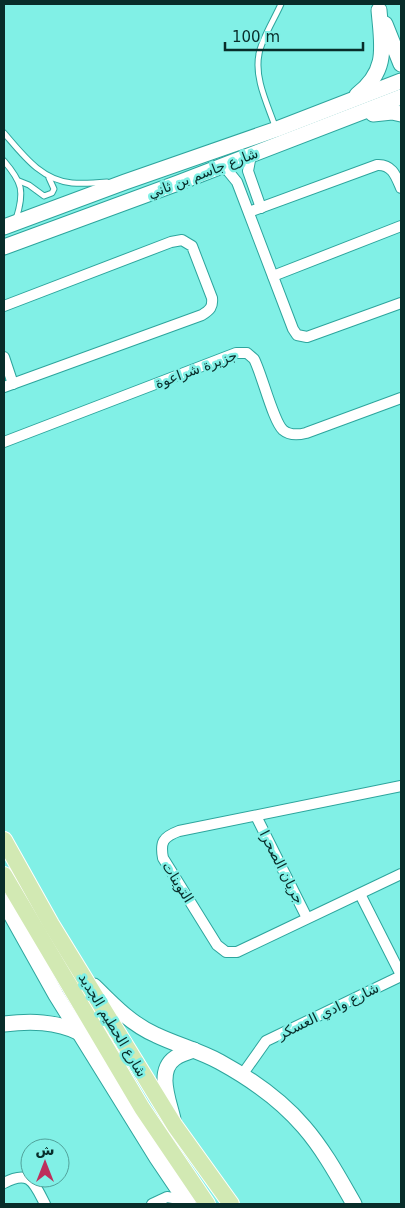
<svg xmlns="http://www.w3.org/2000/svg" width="405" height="1208" font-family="'DejaVu Sans',Cairo,sans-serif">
	<rect width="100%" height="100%" fill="#81f0e6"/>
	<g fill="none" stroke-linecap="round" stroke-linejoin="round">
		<defs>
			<g id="lane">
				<path d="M276,129C268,105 254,79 259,54C261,40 275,18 281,4"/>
				<path d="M4,133C23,155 41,180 72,183C84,184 96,183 107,182"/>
				<path d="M4,161C22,182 25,191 16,219"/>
				<path d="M19,181L29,185L44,196L52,193L54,189L49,178"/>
			</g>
			<g id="street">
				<path d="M251,155L248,171L261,208"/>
				<path d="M219,167L228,171L237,182L293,329L297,335L307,337L401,303"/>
				<path d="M249,212L377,165C392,164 396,176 401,188"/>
				<path d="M273,276L401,226"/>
				<path d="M4,306L171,242L182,240L192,246L212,298C213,307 210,310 202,315L4,387"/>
				<path d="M4,357L13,384"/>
				<path d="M4,442L236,353H247L254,359C262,374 273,421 283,430C290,436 298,435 306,433L401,398"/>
				<path d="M401,786L179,831C163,837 160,842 163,858L217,945L226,952H237L401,874"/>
				<path d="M256,816L307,918"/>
				<path d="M360,894L401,975"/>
				<path d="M242,1075L266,1041L401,976"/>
				<path d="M4,1183C30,1169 34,1183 45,1204"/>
				<path d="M152,1204L167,1197L185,1200"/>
			</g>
			<g id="secondary">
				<path d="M385,24L401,64"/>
				<path d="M357,95C389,70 382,46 379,10"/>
				<path d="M373,114L392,112L401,114"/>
				<path d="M4,227L125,182L277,129L401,81"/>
				<path d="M4,247L178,183L401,97"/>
				<path d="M4,902L56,995L157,1158L188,1204"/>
				<path d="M94,986C113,1005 131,1024 156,1035C177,1045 200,1051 220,1062C251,1079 281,1100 304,1127C324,1150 339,1178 354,1204"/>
				<path d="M4,1024C30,1021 56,1021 80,1033"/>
				<path d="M173,1119C169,1101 156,1071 175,1058C181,1054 188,1052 194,1050"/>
			</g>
			<g id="primary">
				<path d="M4,840L51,924L175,1126L231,1204"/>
				<path d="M4,875L142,1108L207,1204"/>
			</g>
		</defs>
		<!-- lane casing -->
		<use href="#lane" stroke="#2da59d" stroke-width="7"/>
		<!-- street casing -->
		<use href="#street" stroke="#2da59d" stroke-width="12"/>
		<!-- secondary casing -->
		<use href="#secondary" stroke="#2da59d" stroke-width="17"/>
		<!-- primary casing -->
		<use href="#primary" stroke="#fff" stroke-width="18"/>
		<!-- lane -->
		<use href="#lane" stroke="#fff" stroke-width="5"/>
		<!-- street -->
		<use href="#street" stroke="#fff" stroke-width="10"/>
		<!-- secondary -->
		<use href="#secondary" stroke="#fff" stroke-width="15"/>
		<!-- primary -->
		<use href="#primary" stroke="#d2e9b3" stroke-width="16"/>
	</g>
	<g text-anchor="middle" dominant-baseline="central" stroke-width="5" stroke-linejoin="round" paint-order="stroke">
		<!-- street labels -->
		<g font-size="14" fill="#082d2a" stroke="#81f0e6">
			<text transform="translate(203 173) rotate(-21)">شارع جاسم بن ثاني</text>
			<text transform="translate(196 369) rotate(-20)">جزيرة شراعوة</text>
			<text transform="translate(282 867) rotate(63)">جريان الصحرا</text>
			<text transform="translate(178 882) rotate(58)">التوينات</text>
			<text transform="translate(328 1011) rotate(-26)">شارع وادي العسكر</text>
			<text transform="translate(113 1025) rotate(59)">شارع الحطيم الجديد</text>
		</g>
	</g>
	<!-- border -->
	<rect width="405" height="1208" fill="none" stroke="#082d2a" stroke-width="10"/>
	<!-- north arrow -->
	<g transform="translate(45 1163)"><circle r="24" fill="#81f0e6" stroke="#51a29b"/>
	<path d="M0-4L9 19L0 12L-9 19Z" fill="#bd2f5b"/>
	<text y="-8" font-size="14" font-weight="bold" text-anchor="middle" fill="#082d2a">ش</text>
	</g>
	<!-- scale -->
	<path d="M225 42v8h138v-8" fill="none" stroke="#082d2a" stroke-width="2.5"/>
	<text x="232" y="42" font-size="15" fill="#082d2a" stroke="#81f0e6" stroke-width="4" paint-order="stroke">100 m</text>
</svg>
